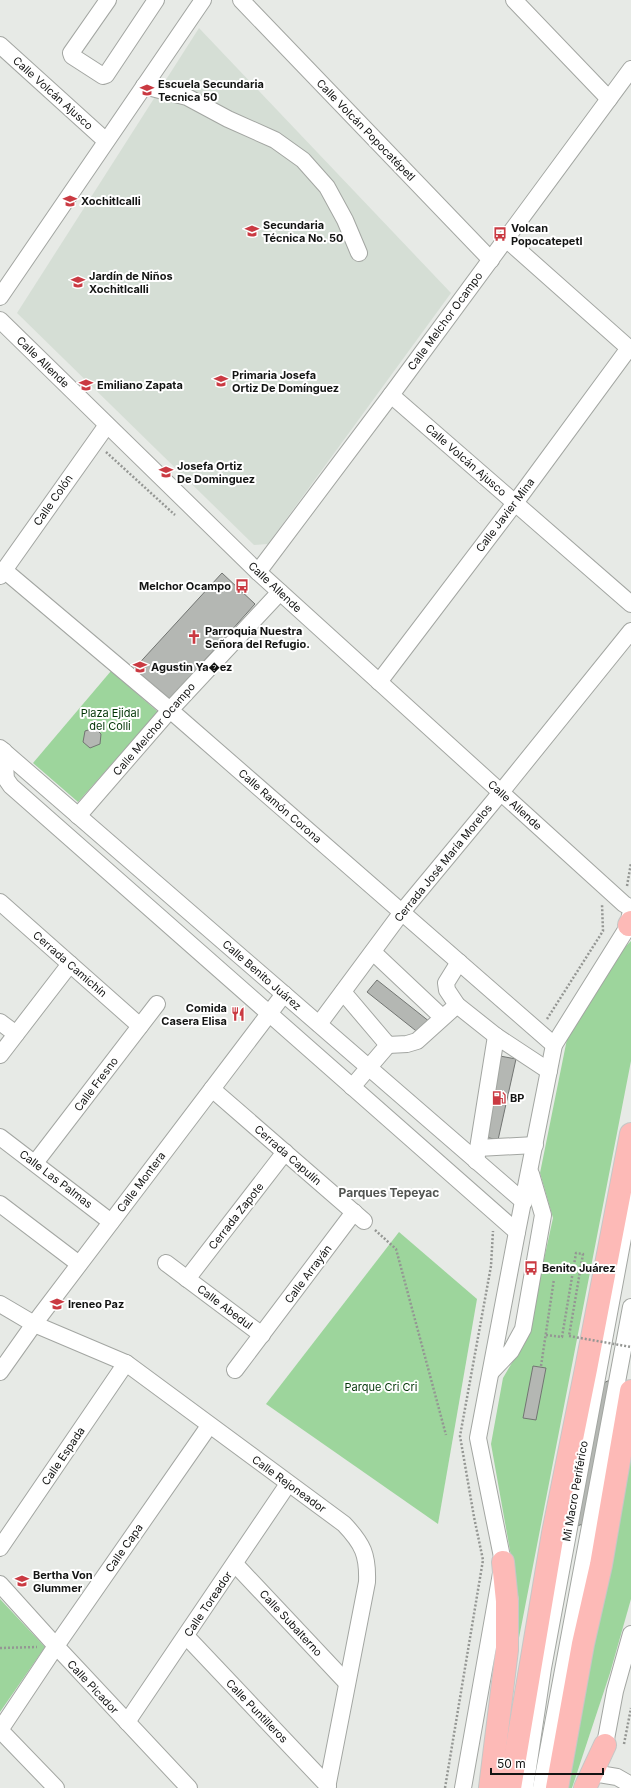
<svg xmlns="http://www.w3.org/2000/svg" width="631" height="1788" font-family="Inter,sans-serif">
	<rect width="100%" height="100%" fill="#e7eae6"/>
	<!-- built -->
	<path fill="#d5ded5" d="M199,28L451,293L268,544L254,545L17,313Z"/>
	<!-- green -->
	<g fill="#9dd59c">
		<path d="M111,671L158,712L78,802L33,763Z"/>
		<path d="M631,941V1061L518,1643L519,1601L491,1444L503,1378L527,1337L553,1218L540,1173L567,1039L623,949Z"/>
		<path d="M399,1232L477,1299L438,1524L266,1404Z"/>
		<path d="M631,1445V1599L610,1673L572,1788H565Z"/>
		<path d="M0,1599L45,1647L0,1712Z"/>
	</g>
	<!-- building -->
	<g fill="#b4b7b3" stroke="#727572">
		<path d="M222,573L255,604L169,700L133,670Z"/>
		<path d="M95,728L101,734L100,744L90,748L83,742L85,731Z"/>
		<path d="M377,980L430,1022L420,1034L367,992Z"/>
		<path d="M500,1056L516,1059L498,1140L481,1136Z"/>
		<path d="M533,1366L546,1368L536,1420L523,1418Z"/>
		<path d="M612,1379L586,1523L571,1528L599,1385Z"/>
	</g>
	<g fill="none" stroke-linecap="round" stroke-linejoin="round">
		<defs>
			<g id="minor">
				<path d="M108,0L71,53L72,56L103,76L106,75L156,0"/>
				<path d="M241,0L491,260"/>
				<path d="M514,0L609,99"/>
				<path d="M0,45L106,141"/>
				<path d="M144,86L187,97L228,119L275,140L303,160L327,187L345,220L359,253"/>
				<path d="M506,239L631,350"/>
				<path d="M0,297L203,0"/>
				<path d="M0,320L258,572L624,904L631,908"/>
				<path d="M391,395L631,604"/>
				<path d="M4,570L170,710L554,1045"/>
				<path d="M258,572L391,395L631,69"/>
				<path d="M0,576L107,425"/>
				<path d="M379,682L515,503L629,348"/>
				<path d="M0,748L524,1202"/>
				<path d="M4,751L6,779L11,786L517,1232"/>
				<path d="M78,816L170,710L280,592"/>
				<path d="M0,902L140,1026"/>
				<path d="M373,952L442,1017"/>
				<path d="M459,962L446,983L447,990L457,1005L496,1036L549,1071"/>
				<path d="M343,992L388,1045L407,1044L417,1041L457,1005"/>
				<path d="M0,1022L16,1034"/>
				<path d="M319,1024L402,912L493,802L631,631"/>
				<path d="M0,1055L70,964"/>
				<path d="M352,1087L388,1045"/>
				<path d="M212,1089L364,1221"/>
				<path d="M0,1137L111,1222"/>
				<path d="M478,1148L535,1145"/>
				<path d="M476,1161L496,1036"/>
				<path d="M35,1163L157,1004"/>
				<path d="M0,1204L79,1264"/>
				<path d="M166,1263L262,1335"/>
				<path d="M187,1279L285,1152"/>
				<path d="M0,1304L34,1324L126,1363L344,1524C363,1544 368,1555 367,1582L327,1788"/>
				<path d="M235,1370L354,1212"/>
				<path d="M0,1372L34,1324L284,994"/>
				<path d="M491,1372L511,1351L523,1329L543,1215L531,1174"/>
				<path d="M0,1548L126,1363"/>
				<path d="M235,1564L347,1683"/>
				<path d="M0,1584L56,1646L189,1788"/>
				<path d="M186,1636L328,1786"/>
				<path d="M127,1722L288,1484"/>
				<path d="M603,1755L615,1691L631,1634"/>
				<path d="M599,1774L617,1777L631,1785"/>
				<path d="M56,1788L0,1730L56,1646L209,1426"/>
				<path d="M463,1788L503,1562L478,1438L517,1232L554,1045L629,925L630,915"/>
				<path d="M525,1788L543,1668L631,1195"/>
				<path d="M541,1788L631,1307"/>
			</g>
			<g id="highway">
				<path d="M629,925L631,922"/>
				<path d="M490,1788L507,1650V1601L503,1562"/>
				<path d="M510,1788L553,1533L586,1369L631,1134"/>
				<path d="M557,1788L583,1644L601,1565L631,1391"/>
				<path d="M585,1788L605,1745"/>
			</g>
		</defs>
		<!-- minor casing -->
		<use href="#minor" stroke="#a3a6a2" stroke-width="18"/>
		<!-- highway casing -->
		<use href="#highway" stroke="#c6c7c6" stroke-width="24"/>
		<!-- path -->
		<g stroke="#949693" stroke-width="2.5" stroke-dasharray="2 2" stroke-linecap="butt">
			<path d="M106,452L175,515"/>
			<path d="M627,886L631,863"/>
			<path d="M547,1019L603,931L602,904"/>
			<path d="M375,1230L396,1249L446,1435"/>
			<path d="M546,1335L562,1337L576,1253L583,1254L569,1336"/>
			<path d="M541,1366L554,1279"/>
			<path d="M0,1648L37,1647"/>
			<path d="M624,1744L631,1708"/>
			<path d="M445,1788L483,1560L474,1517L460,1436L491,1266L493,1231"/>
		</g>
		<!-- minor -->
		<use href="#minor" stroke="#fff" stroke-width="16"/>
		<!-- highway -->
		<use href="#highway" stroke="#fdbab7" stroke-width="22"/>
		<!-- path-bridge -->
		<path stroke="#949693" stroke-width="2.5" stroke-dasharray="2 2" stroke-linecap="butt" d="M569,1336L631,1347"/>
	</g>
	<!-- icons -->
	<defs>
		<symbol id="school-bare" viewBox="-9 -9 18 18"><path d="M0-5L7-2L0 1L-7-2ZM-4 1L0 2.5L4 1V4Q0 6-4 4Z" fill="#ca3a42" stroke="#fff" stroke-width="2.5" paint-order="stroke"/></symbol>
		<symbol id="bus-bare" viewBox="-9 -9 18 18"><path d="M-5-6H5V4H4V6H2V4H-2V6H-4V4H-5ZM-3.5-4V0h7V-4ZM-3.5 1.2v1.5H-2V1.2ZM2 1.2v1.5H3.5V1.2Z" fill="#ca3a42" stroke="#fff" stroke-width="2.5" paint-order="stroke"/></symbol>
		<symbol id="church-bare" viewBox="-9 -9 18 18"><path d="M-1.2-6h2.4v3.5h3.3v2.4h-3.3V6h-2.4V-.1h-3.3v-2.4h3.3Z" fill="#ca3a42" stroke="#fff" stroke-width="2.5" paint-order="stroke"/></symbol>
		<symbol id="restaurant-bare" viewBox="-9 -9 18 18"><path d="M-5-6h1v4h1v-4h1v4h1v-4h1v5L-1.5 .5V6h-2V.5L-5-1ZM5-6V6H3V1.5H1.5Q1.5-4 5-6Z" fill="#ca3a42" stroke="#fff" stroke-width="2.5" paint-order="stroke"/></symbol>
		<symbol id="fuel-bare" viewBox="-9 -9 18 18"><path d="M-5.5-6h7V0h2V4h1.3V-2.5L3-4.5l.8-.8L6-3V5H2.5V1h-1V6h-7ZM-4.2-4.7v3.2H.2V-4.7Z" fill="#ca3a42" stroke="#fff" stroke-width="2.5" paint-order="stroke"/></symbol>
	</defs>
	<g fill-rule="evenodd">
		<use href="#school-bare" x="137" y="80" width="20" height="20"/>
		<use href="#school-bare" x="60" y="191" width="20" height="20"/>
		<use href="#school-bare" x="242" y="221" width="20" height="20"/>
		<use href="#bus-bare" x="490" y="224" width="20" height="20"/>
		<use href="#school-bare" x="68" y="272" width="20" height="20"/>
		<use href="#school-bare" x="211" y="371" width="20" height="20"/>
		<use href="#school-bare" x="76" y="375" width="20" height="20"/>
		<use href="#school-bare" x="156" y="462" width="20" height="20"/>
		<use href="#bus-bare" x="232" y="576" width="20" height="20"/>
		<use href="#church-bare" x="184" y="627" width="20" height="20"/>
		<use href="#school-bare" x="130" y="657" width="20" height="20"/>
		<use href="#restaurant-bare" x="228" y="1004" width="20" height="20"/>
		<use href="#fuel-bare" x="489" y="1088" width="20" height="20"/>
		<use href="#bus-bare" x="521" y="1258" width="20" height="20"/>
		<use href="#school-bare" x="47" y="1294" width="20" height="20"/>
		<use href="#school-bare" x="12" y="1571" width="20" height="20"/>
	</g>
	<g text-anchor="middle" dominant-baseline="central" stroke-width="4" stroke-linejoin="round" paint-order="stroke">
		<!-- poi labels -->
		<g font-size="11" font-weight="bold" fill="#131413" stroke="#fff" text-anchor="start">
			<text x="158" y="84">Escuela Secundaria<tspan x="158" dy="13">Tecnica 50</tspan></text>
			<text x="81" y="201">Xochitlcalli</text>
			<text x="263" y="225">Secundaria<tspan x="263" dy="13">Técnica No. 50</tspan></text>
			<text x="511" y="228">Volcan<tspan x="511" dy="13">Popocatepetl</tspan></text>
			<text x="89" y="276">Jardín de Niños<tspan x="89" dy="13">Xochitlcalli</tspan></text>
			<text x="232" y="375">Primaria Josefa<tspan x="232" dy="13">Ortiz De Domínguez</tspan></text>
			<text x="97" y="385">Emiliano Zapata</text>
			<text x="177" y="466">Josefa Ortiz<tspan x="177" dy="13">De Dominguez</tspan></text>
			<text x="231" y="586" text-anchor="end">Melchor Ocampo</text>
			<text x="205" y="631">Parroquia Nuestra<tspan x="205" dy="13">Señora del Refugio.</tspan></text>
			<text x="151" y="667">Agustin Ya�ez</text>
			<text x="227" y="1008" text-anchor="end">Comida<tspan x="227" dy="13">Casera Elisa</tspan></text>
			<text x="510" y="1098">BP</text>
			<text x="542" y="1268">Benito Juárez</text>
			<text x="68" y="1304">Ireneo Paz</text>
			<text x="33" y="1575">Bertha Von<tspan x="33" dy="13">Glummer</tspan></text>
		</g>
		<!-- street labels -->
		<g font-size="11" fill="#131413" stroke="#fff">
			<text transform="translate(53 93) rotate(42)">Calle Volcán Ajusco</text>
			<text transform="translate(366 130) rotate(46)">Calle Volcán Popocatépetl</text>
			<text transform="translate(445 321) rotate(-54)">Calle Melchor Ocampo</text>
			<text transform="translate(43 362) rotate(44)">Calle Allende</text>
			<text transform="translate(466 460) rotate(41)">Calle Volcán Ajusco</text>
			<text transform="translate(53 500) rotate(-55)">Calle Colón</text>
			<text transform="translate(505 515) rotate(-53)">Calle Javier Mina</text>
			<text transform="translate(275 587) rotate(43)">Calle Allende</text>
			<text transform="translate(154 729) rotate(-49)">Calle Melchor Ocampo</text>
			<text transform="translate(515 805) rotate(42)">Calle Allende</text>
			<text transform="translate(280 806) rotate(41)">Calle Ramón Corona</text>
			<text transform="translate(443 863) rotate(-51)">Cerrada José María Morelos</text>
			<text transform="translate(70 964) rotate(41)">Cerrada Camichín</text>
			<text transform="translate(262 975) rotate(41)">Calle Benito Juárez</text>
			<text transform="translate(96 1084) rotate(-53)">Calle Fresno</text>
			<text transform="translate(288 1155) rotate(41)">Cerrada Capulín</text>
			<text transform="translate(56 1179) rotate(37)">Calle Las Palmas</text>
			<text transform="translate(141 1182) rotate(-53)">Calle Montera</text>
			<text transform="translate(236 1216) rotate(-52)">Cerrada Zapote</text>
			<text transform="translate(308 1274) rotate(-53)">Calle Arrayán</text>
			<text transform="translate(225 1307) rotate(37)">Calle Abedul</text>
			<text transform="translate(63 1456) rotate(-56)">Calle Espada</text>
			<text transform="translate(289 1484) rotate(36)">Calle Rejoneador</text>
			<text transform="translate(575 1491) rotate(-80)">Mi Macro Periférico</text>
			<text transform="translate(124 1548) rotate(-55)">Calle Capa</text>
			<text transform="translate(208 1604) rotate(-56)">Calle Toreador</text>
			<text transform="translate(291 1623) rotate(47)">Calle Subalterno</text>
			<text transform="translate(93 1687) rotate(47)">Calle Picador</text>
			<text transform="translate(257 1711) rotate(46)">Calle Puntilleros</text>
		</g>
		<!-- park labels -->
		<g font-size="11" fill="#003405" stroke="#fff">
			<text x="110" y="713">Plaza Ejidal<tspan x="110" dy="13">del Colli</tspan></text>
			<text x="381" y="1387">Parque Cri Cri</text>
		</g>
		<!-- neighbourhood labels -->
		<g font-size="12" font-weight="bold" fill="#525552" stroke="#fff">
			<text x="389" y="1192">Parques Tepeyac</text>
		</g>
	</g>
	<!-- scale -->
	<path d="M491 1768v6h112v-6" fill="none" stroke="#131413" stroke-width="2"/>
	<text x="497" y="1768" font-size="12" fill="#131413" stroke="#ffffff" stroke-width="3" paint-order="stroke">50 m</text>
</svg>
